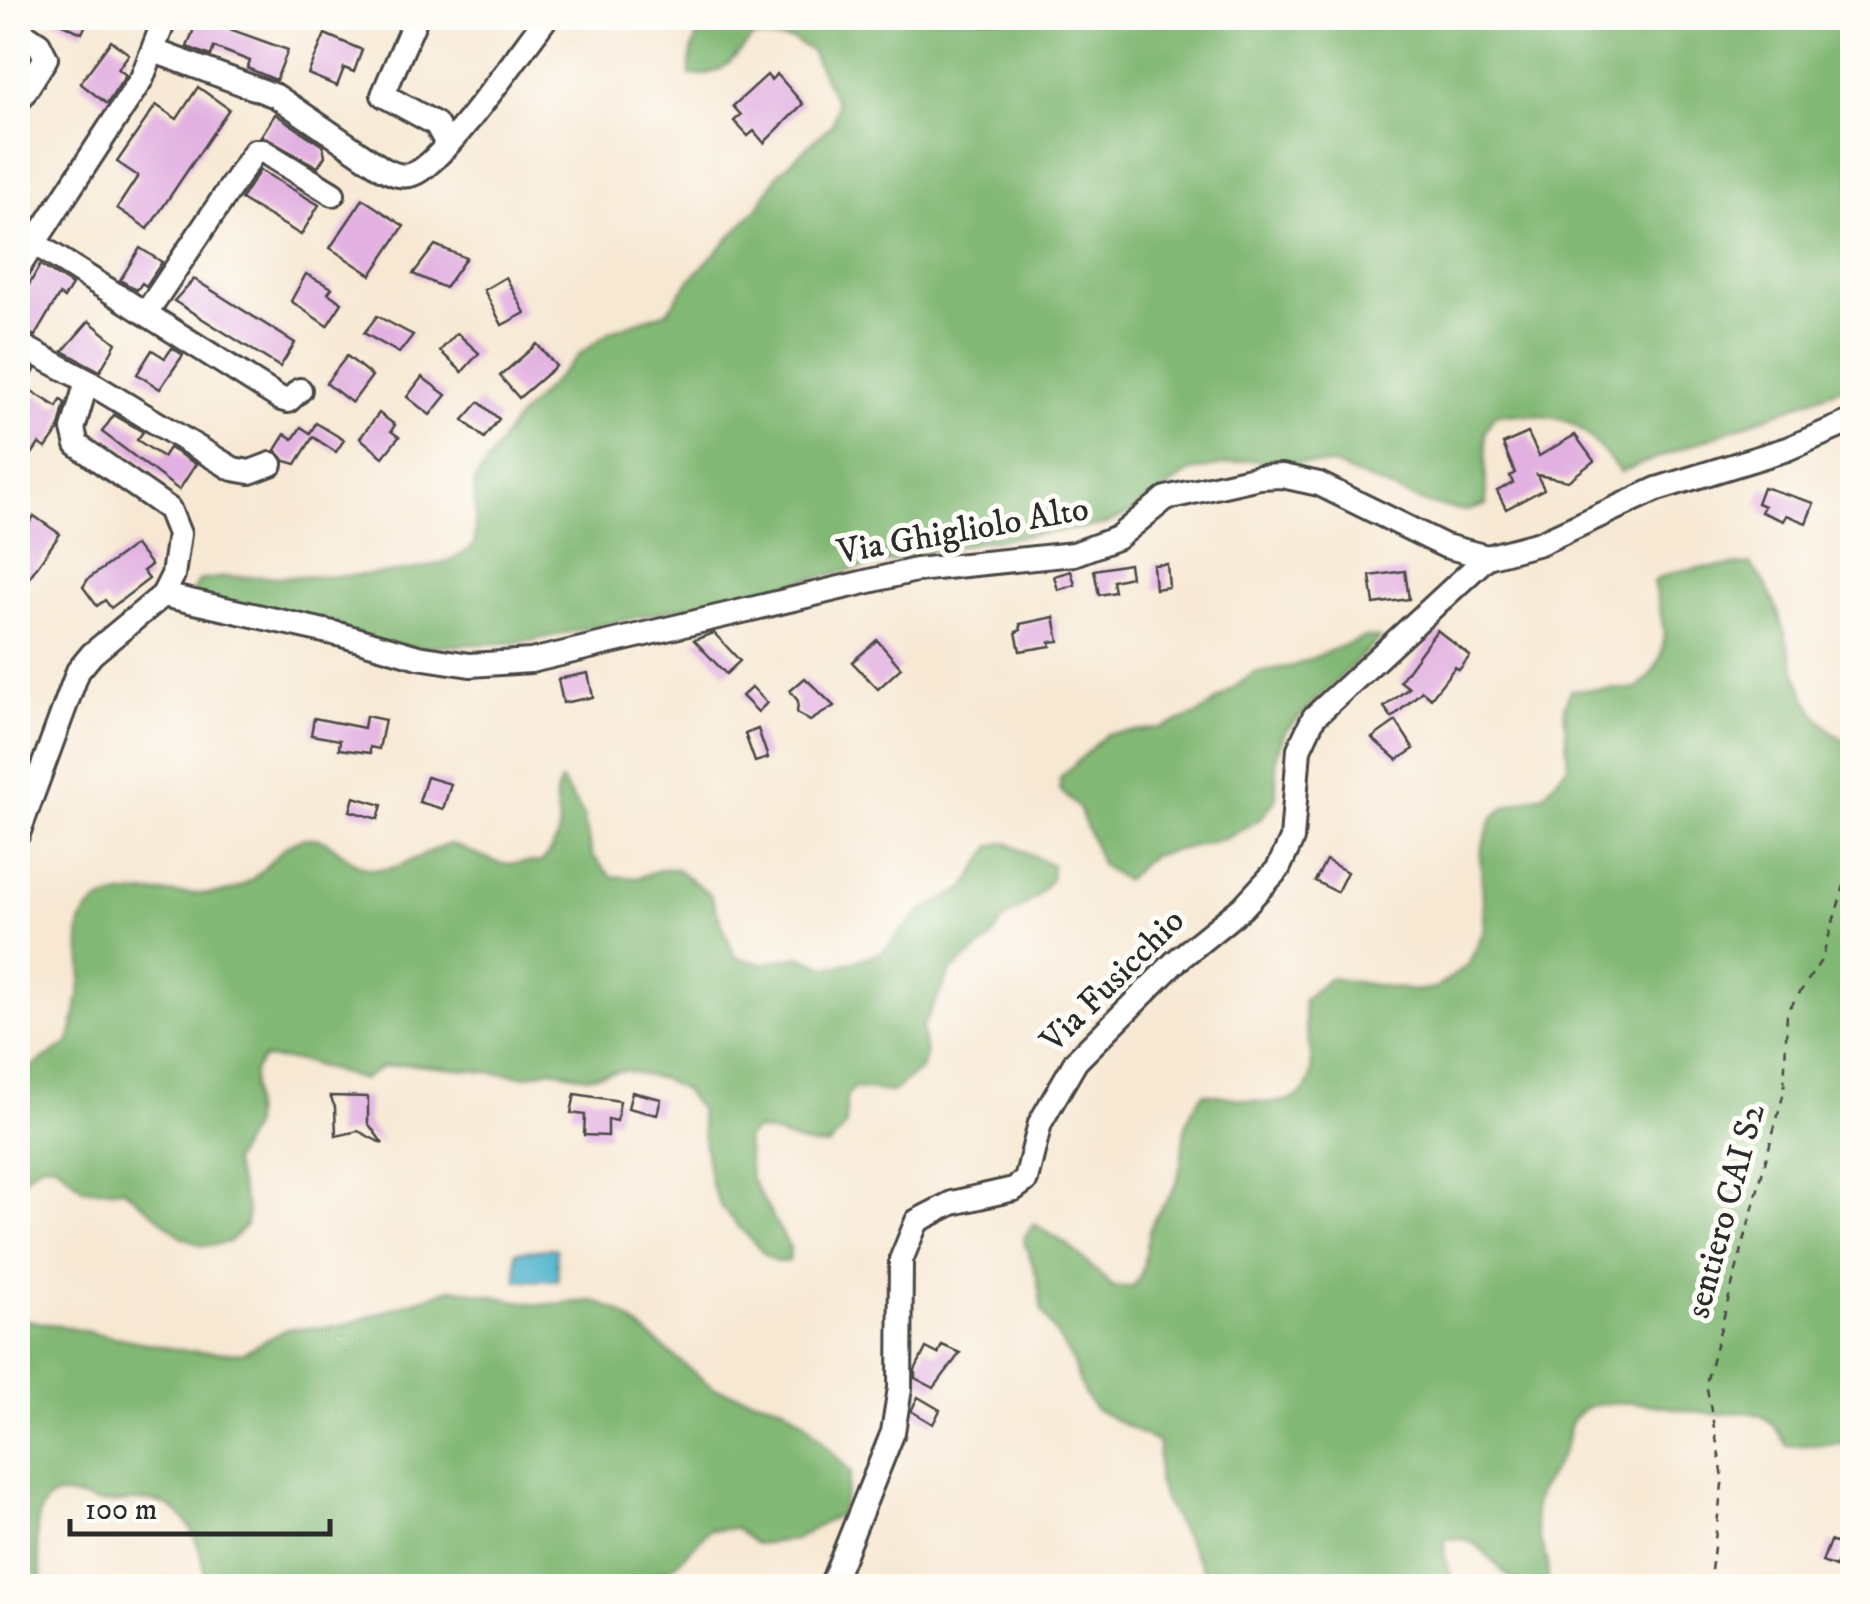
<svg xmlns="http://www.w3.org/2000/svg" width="1870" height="1604" font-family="'IM FELL DW Pica',serif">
	<rect width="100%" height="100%" fill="#fdfcf7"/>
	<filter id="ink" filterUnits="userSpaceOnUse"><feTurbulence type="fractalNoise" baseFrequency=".01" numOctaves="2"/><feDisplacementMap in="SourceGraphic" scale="20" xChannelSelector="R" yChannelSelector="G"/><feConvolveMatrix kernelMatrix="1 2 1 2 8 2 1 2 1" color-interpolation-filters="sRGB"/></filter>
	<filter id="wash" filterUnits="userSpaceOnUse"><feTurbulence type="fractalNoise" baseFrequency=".0048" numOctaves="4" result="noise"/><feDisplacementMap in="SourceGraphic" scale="40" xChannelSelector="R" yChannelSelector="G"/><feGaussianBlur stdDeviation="2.25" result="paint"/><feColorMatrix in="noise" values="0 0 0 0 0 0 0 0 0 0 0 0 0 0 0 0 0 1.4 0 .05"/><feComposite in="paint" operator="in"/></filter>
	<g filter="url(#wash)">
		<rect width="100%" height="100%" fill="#f7e8d3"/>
		<!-- forest -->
		<g fill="#82b874" stroke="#567250" stroke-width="2.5">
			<path d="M717,18H1852V384L1620,472C1570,412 1571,417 1495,414L1485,432L1486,505L1467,511L1428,504L1334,465L1250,460L1191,471L1135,511L1103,525L978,542L525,642L397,648L191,594L199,581L224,577C283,575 437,586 475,544V481L513,423L580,354L613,330L667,312L688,282L759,206L778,174L833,123L837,104L811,51L793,40L753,37C733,59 721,78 690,75C689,54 696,25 717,18Z"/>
			<path d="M1750,564C1800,617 1779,708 1852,745V1447L1844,1443L1787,1446C1781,1436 1774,1422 1763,1417C1746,1408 1728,1415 1710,1414C1675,1411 1595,1385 1571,1422C1567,1429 1569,1436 1566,1444C1558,1471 1530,1488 1535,1520C1538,1542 1549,1556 1548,1579L1540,1586C1490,1587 1495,1532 1445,1539L1444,1558L1455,1586H1213L1165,1502L1158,1481L1159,1443L1095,1409L1084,1394L1071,1358L1042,1312L1037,1276L1023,1239L1034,1224L1068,1245L1113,1287H1133C1148,1268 1143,1251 1150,1229C1155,1211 1172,1198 1177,1181C1188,1144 1176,1126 1204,1093C1248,1098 1319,1126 1311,1054C1308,1035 1303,1018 1304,999L1330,978L1414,991L1436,988L1468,965L1485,929L1480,854L1492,818L1505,807L1544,794L1568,765L1564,706L1571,690L1637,689C1676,654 1664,627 1653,582C1677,564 1719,569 1750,564Z"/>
			<path d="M1365,637L1380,638L1285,731L1276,758V799L1260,819L1227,838L1151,856L1125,880L1102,866L1079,808L1060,790V778L1107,734L1162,728L1199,714L1254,673L1293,666Z"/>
			<path d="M561,781L583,815L592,855L611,876L637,878L662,869H677L710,894L735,957L762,964L800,956L825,967L839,966L882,952L919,913L964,889L992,846L1005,842L1052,865L1051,879L1036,897L1004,920L989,941L951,971L922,1028L926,1056L921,1069L892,1092L854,1088L846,1098V1125L830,1145C802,1150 782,1131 755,1130L746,1138L750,1177L790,1248L789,1261L776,1262L765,1255L721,1207L711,1184L699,1109L684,1091L662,1079L624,1070L587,1077L551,1069L527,1076L408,1064L382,1067L362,1080L302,1061L263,1058L253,1073L252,1128L232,1162L248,1212L246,1225L229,1242L203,1246L181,1236L124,1189H84L56,1164L42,1163L18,1182L20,1092L30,1068L69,1043C75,1021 79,999 82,977C85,956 73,937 84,917C102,880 184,898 220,893C263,888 275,841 306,838C332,835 343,862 366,868C399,876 422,850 451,844L501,864L541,862C578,824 544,813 561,781Z"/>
			<path d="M453,1288L538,1305L594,1301L619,1311L713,1388L783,1406L805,1422L851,1473L841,1513L794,1540L756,1544L736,1529H710L673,1567L640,1580L638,1586H207C202,1554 193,1506 152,1501C134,1499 115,1504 97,1502C81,1500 59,1487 46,1502C29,1522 40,1563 43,1586H18V1318L186,1351L242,1353L287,1329L342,1326Z"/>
		</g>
		<!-- water -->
		<path fill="#4fb4cd" stroke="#3d707c" stroke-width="2.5" d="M556,1248L558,1280L517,1281L516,1252Z"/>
		<g id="blocks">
			<!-- building -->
			<g fill="#e2b1e1">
				<path d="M49,18H89L82,33Z"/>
				<path d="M198,18H223L221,26L288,50L276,80L247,68L250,61L214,47L211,56L187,47Z"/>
				<path d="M325,34L362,50L354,72L344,68L337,86L308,74Z"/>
				<path d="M111,41L129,54L118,69L126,75L107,104L80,83Z"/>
				<path d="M777,74L803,104L764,143L754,131L748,136L734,121L741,115L733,106L767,75L771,80Z"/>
				<path d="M198,87L229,109L148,229L117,208L138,176L117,162L156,105L177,119Z"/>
				<path d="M275,114L323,146L325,156L318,167L261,136Z"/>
				<path d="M260,170L319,205L301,235L241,199Z"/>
				<path d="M363,199L404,226L371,275L330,248Z"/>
				<path d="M435,245L466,258L445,288L413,274Z"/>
				<path d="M140,248L162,262L146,286L142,283L137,290L120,280Z"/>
				<path d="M40,265L72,285L64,298L59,295L35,336L18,329V305Z"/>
				<path d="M306,274L332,288L328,293L342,303L327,326L291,301Z"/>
				<path d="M506,277L525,313L502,325L484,290Z"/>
				<path d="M194,279L295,343L280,367L174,301Z"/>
				<path d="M377,316L413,335L399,353L364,333Z"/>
				<path d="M89,321L116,343L100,371L63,351Z"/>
				<path d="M457,333L479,353L462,372L440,351Z"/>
				<path d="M537,344L556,366L519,398L500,376Z"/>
				<path d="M172,348L183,355L160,389L137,374L152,350L165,358Z"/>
				<path d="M347,356L372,376L352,403L326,383Z"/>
				<path d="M18,361L35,370L18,400Z"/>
				<path d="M422,377L446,395L430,415L407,397Z"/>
				<path d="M30,390L57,407L61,400L65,403L58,431L46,448L39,444L18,474V411Z"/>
				<path d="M479,402L499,419L484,438L463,420Z"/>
				<path d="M379,413L395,425L391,431L399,437L383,457L360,438Z"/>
				<path d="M114,415L143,432L137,440L163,457L169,448L196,464L179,490L102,432Z"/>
				<path d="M316,423L344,440L336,452L313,437L296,464L285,461L275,450L285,434L293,439L301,427L310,433Z"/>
				<path d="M1528,433L1539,456L1575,435L1594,461L1568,481L1537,475L1544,489L1506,509L1497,491L1513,483L1510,476L1515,473L1503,444Z"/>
				<path d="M1763,487L1814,503L1806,523L1786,515L1783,521L1761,512L1764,506L1757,503Z"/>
				<path d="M34,516L60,534L29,578L18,569V539Z"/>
				<path d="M135,545L151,565L143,571L149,579L111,608L105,600L97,606L83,587L88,579Z"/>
				<path d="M1129,564L1131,577L1113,581L1115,592L1099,595L1094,570Z"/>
				<path d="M1167,564L1169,587L1155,589L1153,565Z"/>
				<path d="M1071,571L1075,585L1058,590L1054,576Z"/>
				<path d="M1405,571L1409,599L1374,604L1370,576Z"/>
				<path d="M1054,617L1059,641L1050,642L1051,646L1020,651L1016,632L1021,630L1020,624Z"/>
				<path d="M1437,630L1470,656L1459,670L1455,667L1431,698L1422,691L1392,718L1384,707L1409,688L1400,681Z"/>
				<path d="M714,633L740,661L726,674L694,640Z"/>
				<path d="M877,640L901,668L878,689L852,662Z"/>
				<path d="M588,673L593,697L563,703L558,679Z"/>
				<path d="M805,678L834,706L810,721L797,713L798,701L790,691Z"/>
				<path d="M752,687L767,703L758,712L742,696Z"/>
				<path d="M366,716L385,720L379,749L370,747V753L339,749L340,740L311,735L314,718L364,728Z"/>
				<path d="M1396,721L1414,749L1397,760L1372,738Z"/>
				<path d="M758,729L768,758L755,762L745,734Z"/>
				<path d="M427,777L451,784L443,809L419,802Z"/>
				<path d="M354,797L382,805L378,819L350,811Z"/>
				<path d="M1326,860L1347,872L1337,892L1315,881Z"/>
				<path d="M632,1092L661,1099L657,1115L628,1108Z"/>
				<path d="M575,1094L620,1101L617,1121L608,1119V1136L584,1135L585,1115L571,1113Z"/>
				<path d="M330,1096L368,1097V1123L383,1144L358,1131L336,1136L335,1107Z"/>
				<path d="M942,1345L960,1353L934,1388L915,1378V1370L926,1348L938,1354Z"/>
				<path d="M918,1397L940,1410L933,1424L911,1411Z"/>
				<path d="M1830,1541L1843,1546L1835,1567L1822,1562Z"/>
			</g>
		</g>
	</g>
	<g filter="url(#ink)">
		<use href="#blocks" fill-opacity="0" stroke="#4a4744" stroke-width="2.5"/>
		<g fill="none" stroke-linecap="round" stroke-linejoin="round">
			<defs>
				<g id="minor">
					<path d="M416,18L383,95L436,124L447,144"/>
					<path d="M18,30L39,44L46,58L18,102"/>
					<path d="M154,51L276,96L383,169C393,174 402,178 413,174C442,165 524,47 546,18"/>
					<path d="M18,233L281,399L288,401L300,390"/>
					<path d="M18,268L142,78L165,18"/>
					<path d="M146,313L255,151H263L333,194"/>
					<path d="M18,344L87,381L73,429L77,445L169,509L179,534L173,575L163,595L92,654L78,671L18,834"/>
					<path d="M87,381L233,469L250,472L271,464"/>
					<path d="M163,595L342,635L418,657L470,665L531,661L916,570L1074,554L1117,538L1166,498L1259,477L1282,476L1319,484L1445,546L1487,557L1540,543L1657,489L1787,449L1852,421"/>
					<path d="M831,1586L893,1432L900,1388L901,1260L917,1221L952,1203L1014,1189L1026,1180L1040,1123L1076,1061L1175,962L1243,907L1278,869L1292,839L1299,749L1314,717L1487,557"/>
				</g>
			</defs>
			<!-- minor casing -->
			<use href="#minor" stroke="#4a4744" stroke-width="28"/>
			<!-- path -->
			<path stroke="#4a4744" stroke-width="2.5" stroke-dasharray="8 8" stroke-linecap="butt" d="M1709,1586L1723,1477L1706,1383L1784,1092L1787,1012L1822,959L1852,859"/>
			<!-- minor -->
			<use href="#minor" stroke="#fff" stroke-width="22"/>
		</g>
	</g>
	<g text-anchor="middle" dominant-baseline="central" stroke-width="10" stroke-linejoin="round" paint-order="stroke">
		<!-- street labels -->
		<g font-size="35" fill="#2b2b2b" stroke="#fdfcf7">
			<text transform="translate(963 531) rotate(-10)">Via Ghigliolo Alto</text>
			<text transform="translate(1113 981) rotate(-45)">Via Fusicchio</text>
			<text transform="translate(1726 1211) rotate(-75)">sentiero CAI S2</text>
		</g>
	</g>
	<!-- margin -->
	<rect width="1870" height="1604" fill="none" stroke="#fdfcf7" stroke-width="60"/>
	<!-- scale -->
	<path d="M70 1519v15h260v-15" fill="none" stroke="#2b2b2b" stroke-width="5"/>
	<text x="85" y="1519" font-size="30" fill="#2b2b2b" stroke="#fdfcf7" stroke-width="8" paint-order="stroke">100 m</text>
</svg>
